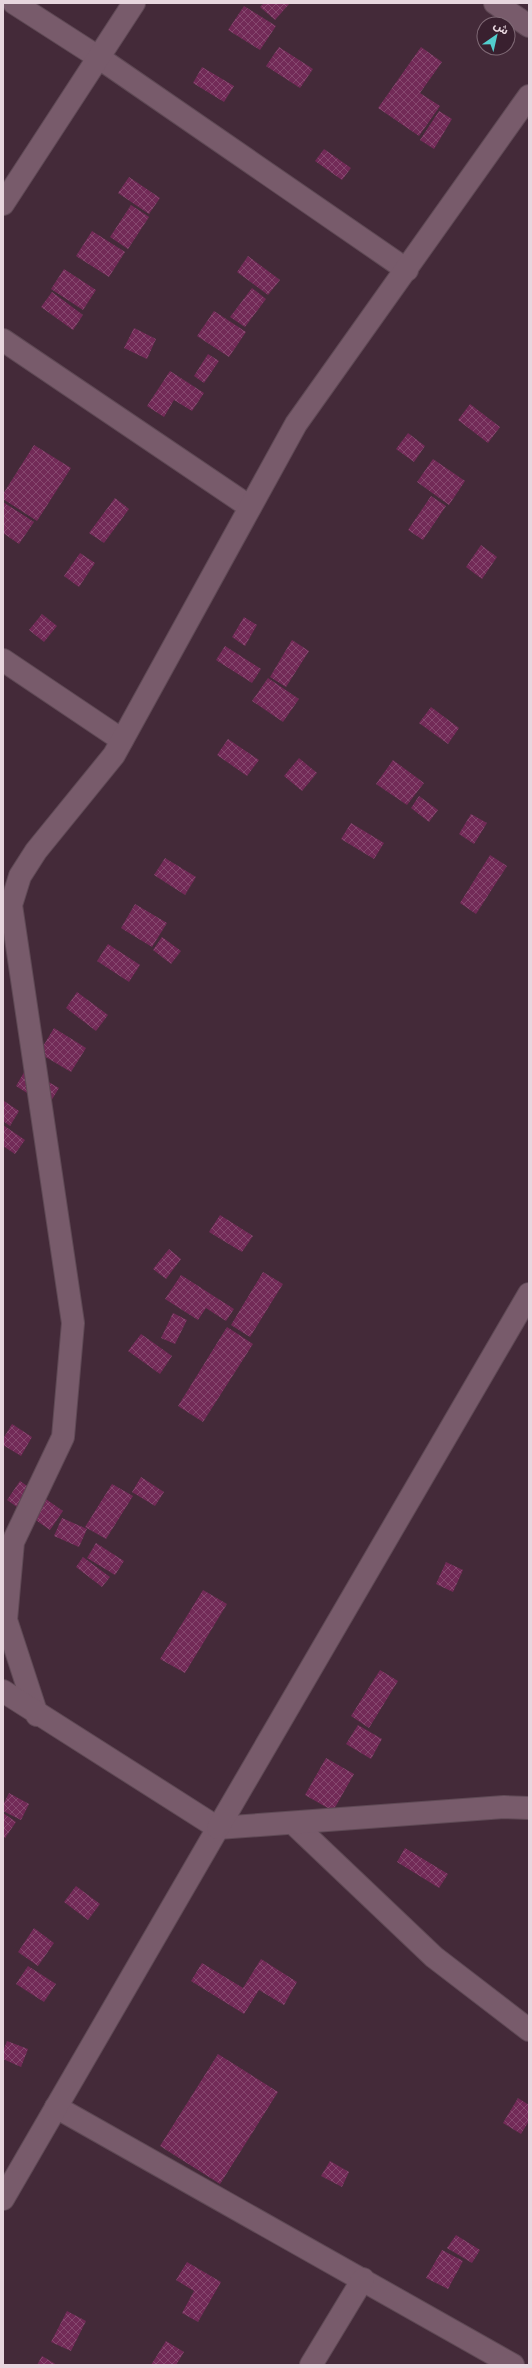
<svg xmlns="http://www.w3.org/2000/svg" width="532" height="2368" font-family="Cabin,'Noto Sans Arabic',sans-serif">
	<defs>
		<pattern id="building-cross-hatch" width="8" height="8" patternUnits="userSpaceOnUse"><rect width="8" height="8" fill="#722a57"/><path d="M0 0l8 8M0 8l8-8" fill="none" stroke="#86486f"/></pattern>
	</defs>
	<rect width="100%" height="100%" fill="#442a39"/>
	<!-- building -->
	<g fill="url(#building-cross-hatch)">
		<path d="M264,3H290L275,20L260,7Z"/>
		<path d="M244,6L276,26L260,50L228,30Z"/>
		<path d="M279,47L313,69L300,88L266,66Z"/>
		<path d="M421,47L442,62L420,93L440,106L419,136L378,108Z"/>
		<path d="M202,67L234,86L224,102L193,83Z"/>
		<path d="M439,111L452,119L434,149L420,140Z"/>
		<path d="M324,149L351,168L342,180L315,161Z"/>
		<path d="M129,177L160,198L149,214L118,193Z"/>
		<path d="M131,205L149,217L128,249L110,237Z"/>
		<path d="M92,231L125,252L109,277L76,256Z"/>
		<path d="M248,256L280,280L268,295L237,272Z"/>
		<path d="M64,269L96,290L83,310L51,289Z"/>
		<path d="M252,288L266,299L245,327L230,317Z"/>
		<path d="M52,292L83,315L73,330L41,307Z"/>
		<path d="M214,311L246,332L229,357L197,336Z"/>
		<path d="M134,328L156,339L147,359L124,348Z"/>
		<path d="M208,354L219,361L204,383L194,376Z"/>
		<path d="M170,371L204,393L192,411L174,400L164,417L147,406Z"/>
		<path d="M470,404L500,427L488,443L458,420Z"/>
		<path d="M408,433L425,446L414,462L396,449Z"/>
		<path d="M34,445L71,468L37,521L3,499V494Z"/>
		<path d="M433,459L465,481L449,505L417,482Z"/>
		<path d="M431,496L446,506L423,540L408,530Z"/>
		<path d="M115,498L129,509L104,543L89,533Z"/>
		<path d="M3,502L34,522L19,544L3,533Z"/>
		<path d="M481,545L497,557L482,579L466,567Z"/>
		<path d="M80,553L95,563L79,587L64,576Z"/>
		<path d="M42,614L57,626L44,642L29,630Z"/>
		<path d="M244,617L257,625L245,646L232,637Z"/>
		<path d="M292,640L309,651L286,687L270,677Z"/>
		<path d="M225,646L261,669L252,683L216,660Z"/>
		<path d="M268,678L299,699L283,722L252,701Z"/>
		<path d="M431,707L459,728L448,744L419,723Z"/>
		<path d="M228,739L259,760L247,776L217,755Z"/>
		<path d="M299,758L317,773L302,791L284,776Z"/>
		<path d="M393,760L424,783L407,805L376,784Z"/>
		<path d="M419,796L438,810L429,822L411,808Z"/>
		<path d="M471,814L487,823L474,844L459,834Z"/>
		<path d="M351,823L384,843L374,859L341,839Z"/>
		<path d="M490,855L507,866L476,914L460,903Z"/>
		<path d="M165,858L196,877L185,895L154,875Z"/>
		<path d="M135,904L167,923L152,947L121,928Z"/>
		<path d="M162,937L181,951L171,964L153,950Z"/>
		<path d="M108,944L140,965L129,982L97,961Z"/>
		<path d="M77,992L108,1015L96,1031L66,1008Z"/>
		<path d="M54,1028L86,1048L71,1072L39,1053Z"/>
		<path d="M26,1069L59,1088L48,1106L16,1086Z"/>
		<path d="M4,1101L19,1111L10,1126L3,1121Z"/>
		<path d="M3,1125L25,1140L15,1154L3,1146Z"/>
		<path d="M220,1215L253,1236L242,1252L209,1232Z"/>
		<path d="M169,1249L181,1259L166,1279L153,1269Z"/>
		<path d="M263,1272L283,1284L250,1337L231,1325Z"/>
		<path d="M181,1275L234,1309L226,1321L206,1308L198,1320L165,1299Z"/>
		<path d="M173,1313L187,1320L175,1344L161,1338Z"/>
		<path d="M227,1327L253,1344L203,1422L178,1406Z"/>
		<path d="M141,1334L172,1356L160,1374L128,1351Z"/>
		<path d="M12,1424L32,1437L21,1456L3,1445V1439Z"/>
		<path d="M141,1477L164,1492L155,1506L132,1492Z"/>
		<path d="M20,1481L63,1511L50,1530L7,1500Z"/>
		<path d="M112,1484L133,1496L106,1539L85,1527Z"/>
		<path d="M62,1518L87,1529L79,1547L54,1536Z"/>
		<path d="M96,1543L124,1561L115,1575L87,1558Z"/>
		<path d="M83,1557L110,1577L102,1587L76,1567Z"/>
		<path d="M446,1562L463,1570L453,1592L436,1584Z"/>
		<path d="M203,1590L227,1604L185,1673L160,1659Z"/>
		<path d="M380,1670L398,1681L369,1728L351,1716Z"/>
		<path d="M358,1725L382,1739L371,1759L346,1744Z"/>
		<path d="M326,1758L354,1774L333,1811L305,1795Z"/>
		<path d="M9,1793L29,1804L21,1820L3,1811V1805Z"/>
		<path d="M3,1813L16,1822L5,1838L3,1836Z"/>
		<path d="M405,1848L448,1874L439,1888L397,1862Z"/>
		<path d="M76,1886L100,1904L88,1920L64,1902Z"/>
		<path d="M34,1928L54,1943L38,1966L18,1952Z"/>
		<path d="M261,1959L297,1982L284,2005L259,1990L244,2014L191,1981L202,1963L243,1988Z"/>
		<path d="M28,1966L56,1984L44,2002L16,1984Z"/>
		<path d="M7,2041L28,2049L21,2067L3,2059V2051Z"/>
		<path d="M218,2054L278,2092L220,2184L160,2146Z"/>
		<path d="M518,2098L529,2105V2121L521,2134L503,2123Z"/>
		<path d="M330,2161L349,2172L342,2187L321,2176Z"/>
		<path d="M456,2235L480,2250L472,2263L447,2248Z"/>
		<path d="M442,2250L463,2261L448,2289L426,2278Z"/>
		<path d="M187,2262L221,2282L198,2322L182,2313L194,2291L176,2280Z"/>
		<path d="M67,2311L86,2321L71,2351L51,2342Z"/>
		<path d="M166,2341L184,2352L176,2365H151Z"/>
		<path d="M42,2356L57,2365H37Z"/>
	</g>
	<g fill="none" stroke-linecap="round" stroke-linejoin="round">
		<defs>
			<g id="minor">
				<path d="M14,3L98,57L407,270"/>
				<path d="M495,3L529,26"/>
				<path d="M3,204L134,3"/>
				<path d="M3,340L250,507"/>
				<path d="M3,660L122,740"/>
				<path d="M37,1715L6,1620L13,1542L63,1437L73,1323L11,905L20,876L36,851L114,755L296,424L529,96"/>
				<path d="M293,1823L434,1957L529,2030"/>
				<path d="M218,1828L504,1807L529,1808"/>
				<path d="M56,2107L513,2365"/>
				<path d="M311,2365L363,2279"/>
			</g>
			<path id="tertiary" d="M3,1691L218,1828L3,2199"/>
			<path id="secondary" d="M218,1828L529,1294"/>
		</defs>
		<!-- minor casing -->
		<use href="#minor" stroke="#5f4955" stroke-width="24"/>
		<!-- tertiary casing -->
		<use href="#tertiary" stroke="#5f4955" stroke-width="24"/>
		<!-- secondary casing -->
		<use href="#secondary" stroke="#5f4955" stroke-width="24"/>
		<!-- minor -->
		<use href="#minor" stroke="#785b6b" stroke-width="22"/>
		<!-- tertiary -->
		<use href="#tertiary" stroke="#785b6b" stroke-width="22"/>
		<!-- secondary -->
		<use href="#secondary" stroke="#785b6b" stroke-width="22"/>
	</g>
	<!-- border -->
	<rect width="532" height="2368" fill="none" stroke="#e7d6de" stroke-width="8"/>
	<!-- north arrow -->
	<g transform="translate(496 36) rotate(34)"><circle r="19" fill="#39202f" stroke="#7f6975"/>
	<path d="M0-3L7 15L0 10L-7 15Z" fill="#52cdcd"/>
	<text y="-6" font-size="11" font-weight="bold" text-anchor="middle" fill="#e7d6de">ش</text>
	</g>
</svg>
